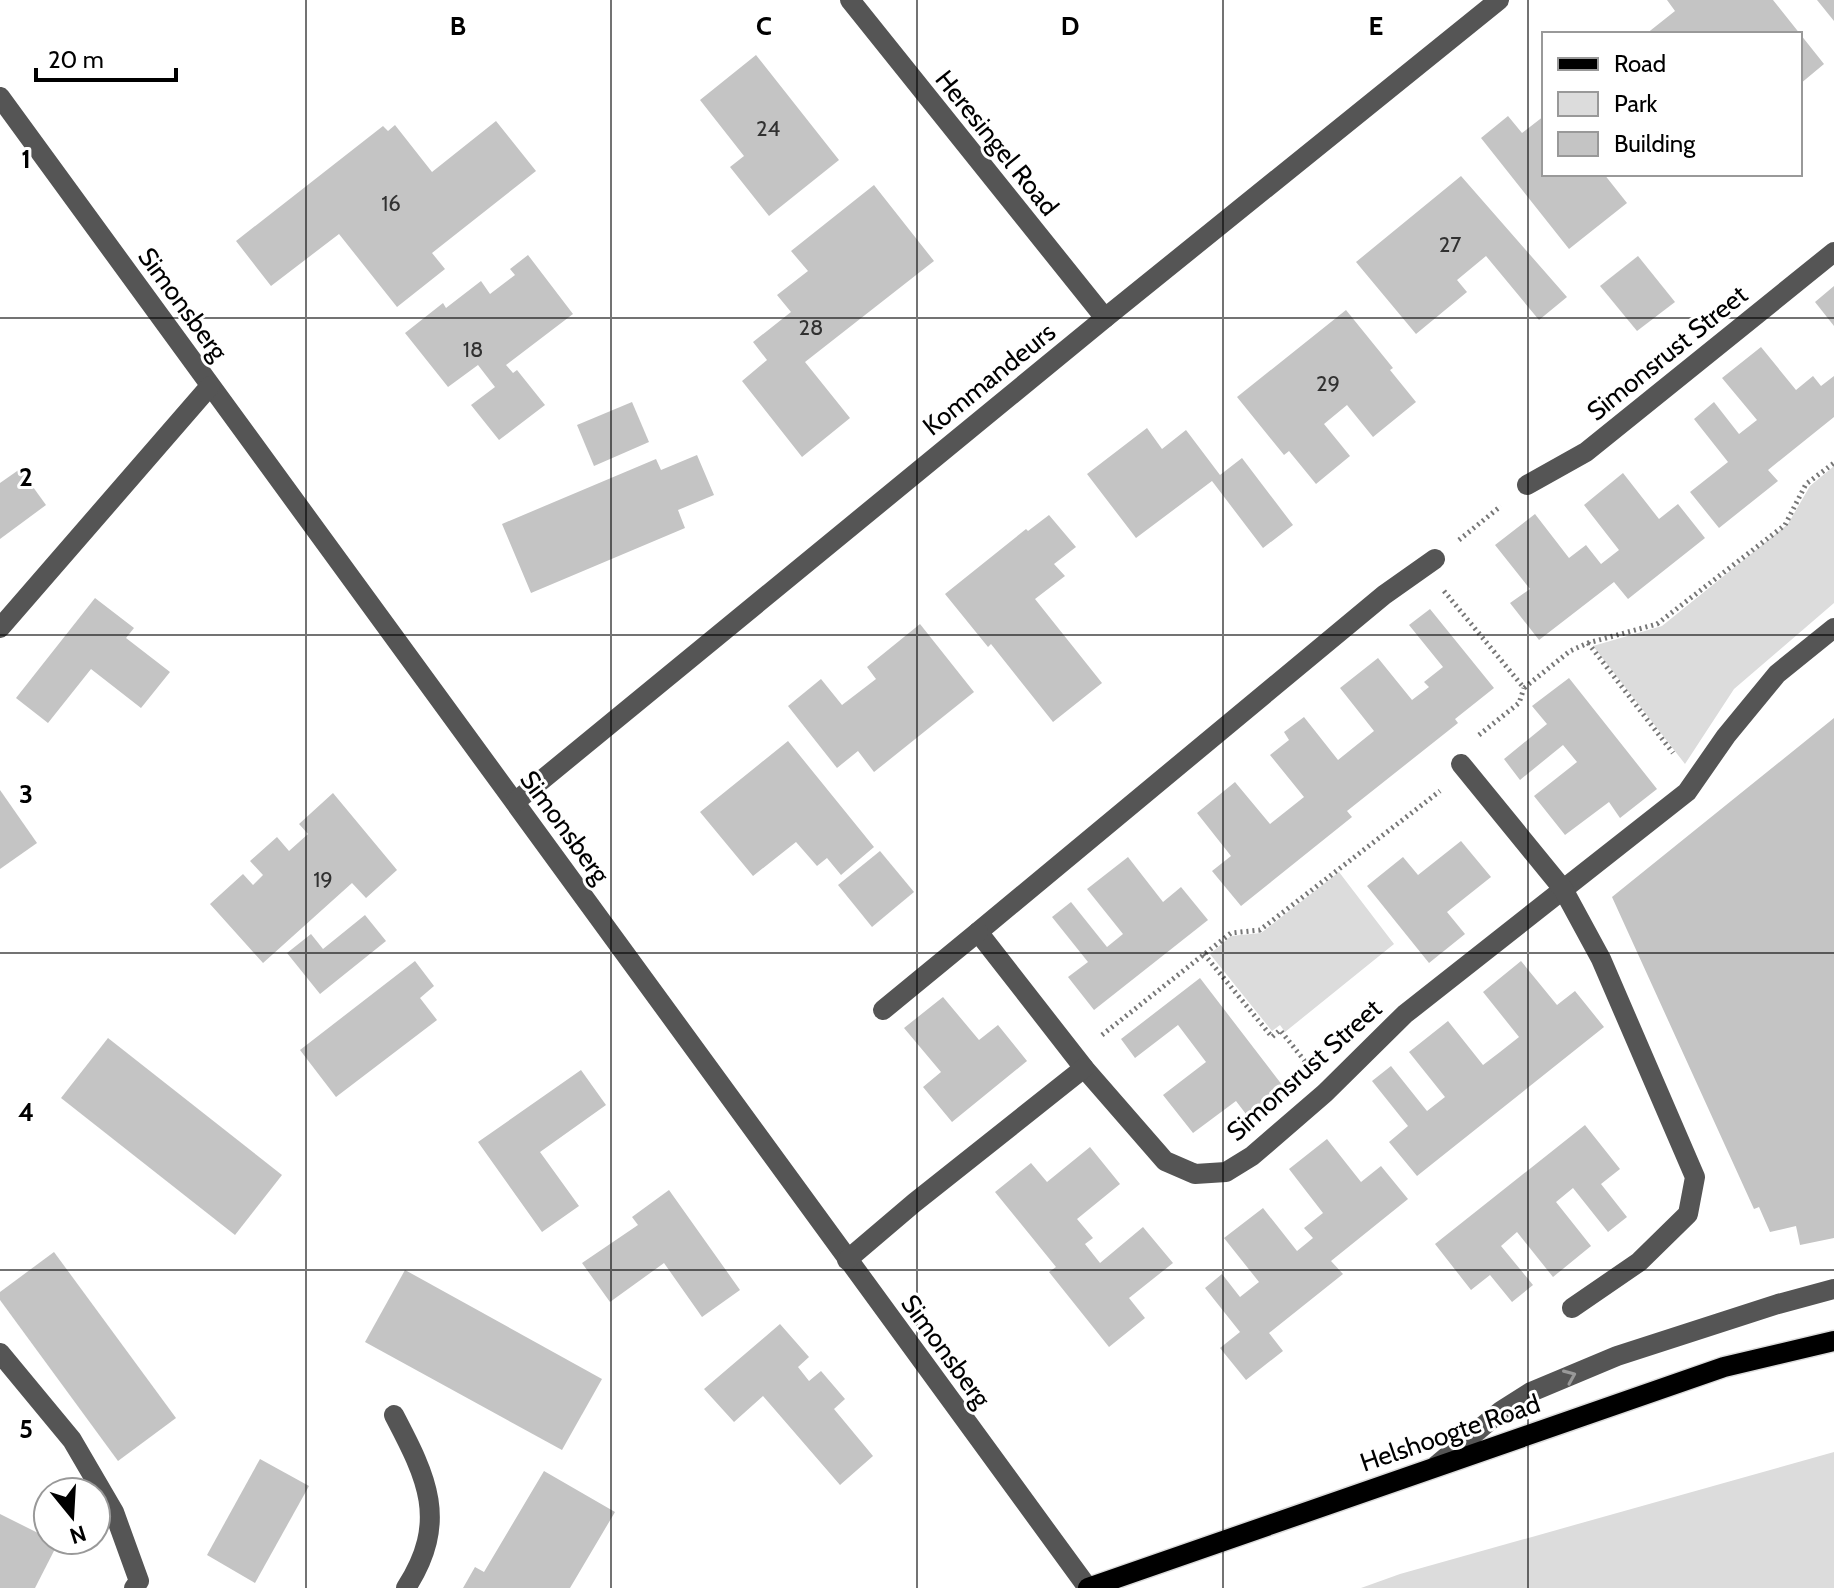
<svg xmlns="http://www.w3.org/2000/svg" width="1834" height="1588" font-family="Cabin,sans-serif">
	<rect width="100%" height="100%" fill="#fff"/>
	<!-- green -->
	<g fill="#dcdcdc">
		<path d="M1834,466V603L1734,689L1685,764L1593,646L1662,626L1788,524L1810,486Z"/>
		<path d="M1339,872L1394,944L1285,1032L1280,1025L1272,1031L1210,954L1231,936L1261,933Z"/>
		<path d="M1834,1452V1588H1361L1400,1574Z"/>
	</g>
	<!-- building -->
	<g fill="#c4c4c4">
		<path d="M1667,0H1773L1824,64L1800,84V34H1646L1675,11Z"/>
		<path d="M1817,0H1834V21Z"/>
		<path d="M756,55L839,160L769,216L730,167L744,156L700,100Z"/>
		<path d="M1508,116L1522,133L1544,116V174H1604L1627,203L1569,249L1481,138Z"/>
		<path d="M496,121L536,171L432,253L445,269L397,307L339,234L271,286L236,241L383,126L388,131L395,125L432,172Z"/>
		<path d="M1461,176L1567,297L1539,320L1486,256L1457,280L1467,292L1416,334L1356,262Z"/>
		<path d="M874,185L934,261L805,362L850,418L802,457L742,381L767,360L753,342L791,312L777,295L808,271L791,251Z"/>
		<path d="M528,255L573,314L506,365L513,373L517,370L545,405L499,440L471,405L495,387L478,365L448,387L405,333L443,303L446,308L481,281L490,294L515,275L510,269Z"/>
		<path d="M1638,256L1675,302L1637,331L1600,286Z"/>
		<path d="M1834,286V326L1815,302Z"/>
		<path d="M1346,310L1393,368L1390,370L1416,402L1373,437L1347,405L1324,424L1350,456L1316,484L1289,451L1284,455L1237,397Z"/>
		<path d="M1761,347L1796,390L1813,376L1821,386L1834,376V417L1768,470L1778,481L1719,528L1690,492L1728,462L1694,419L1714,402L1739,434L1757,420L1722,378Z"/>
		<path d="M632,402L649,442L594,466L577,425Z"/>
		<path d="M1147,428L1162,449L1186,430L1220,475L1242,458L1293,525L1263,548L1212,481L1136,538L1087,474Z"/>
		<path d="M697,455L714,495L678,510L685,528L531,593L502,524L656,459L661,470Z"/>
		<path d="M20,469L46,505L0,539V483Z"/>
		<path d="M1623,473L1659,519L1678,504L1705,538L1628,599L1614,582L1539,640L1510,603L1530,589L1495,545L1535,514L1569,558L1586,545L1601,564L1619,550L1584,505Z"/>
		<path d="M1049,515L1076,547L1054,564L1065,576L1035,599L1102,683L1053,722L991,644L988,647L945,594L1026,529L1028,531Z"/>
		<path d="M95,598L134,628L126,638L170,672L141,708L91,669L48,723L16,698Z"/>
		<path d="M1430,609L1494,688L1455,719L1458,723L1347,811L1352,817L1241,906L1212,871L1231,856L1197,813L1235,782L1270,824L1304,797L1270,755L1289,740L1284,732L1304,717L1338,760L1374,731L1340,688L1378,658L1412,700L1429,687L1424,682L1443,667L1409,625Z"/>
		<path d="M920,624L974,692L874,772L858,751L837,768L788,706L821,679L842,705L876,679L867,667Z"/>
		<path d="M1569,678L1657,789L1620,818L1609,802L1565,835L1534,796L1577,762L1563,745L1520,780L1504,759L1547,724L1532,706Z"/>
		<path d="M1834,718V1238L1800,1245L1796,1226L1770,1232L1759,1207L1754,1209L1612,897Z"/>
		<path d="M788,741L874,847L841,875L827,858L817,866L796,842L753,876L700,812Z"/>
		<path d="M0,790L37,843L0,869Z"/>
		<path d="M333,793L397,870L366,898L352,883L263,963L210,904L243,874L253,885L263,875L250,861L277,837L289,851L308,834L299,824Z"/>
		<path d="M1461,841L1491,877L1447,912L1465,934L1429,963L1367,886L1403,857L1418,875Z"/>
		<path d="M880,851L914,892L872,927L838,885Z"/>
		<path d="M1128,857L1163,902L1181,887L1208,920L1094,1010L1068,977L1088,962L1052,917L1071,902L1107,947L1123,934L1087,889Z"/>
		<path d="M365,915L386,941L320,994L287,953L311,934L323,949Z"/>
		<path d="M415,961L434,986L420,998L437,1020L336,1097L300,1050Z"/>
		<path d="M1521,961L1557,1005L1575,991L1604,1027L1417,1176L1389,1142L1408,1126L1372,1081L1391,1066L1427,1111L1445,1097L1409,1052L1448,1021L1483,1065L1500,1052L1519,1037L1483,992Z"/>
		<path d="M1200,978L1286,1090L1249,1118L1236,1101L1193,1133L1163,1095L1206,1062L1178,1025L1135,1058L1121,1039Z"/>
		<path d="M943,997L979,1040L998,1025L1027,1061L952,1122L923,1087L941,1072L904,1028Z"/>
		<path d="M108,1038L282,1175L235,1235L61,1098Z"/>
		<path d="M581,1070L606,1105L540,1152L579,1206L542,1232L478,1142Z"/>
		<path d="M1585,1125L1620,1169L1601,1184L1627,1217L1608,1232L1573,1188L1556,1202L1591,1246L1553,1277L1517,1232L1501,1246L1533,1285L1512,1302L1490,1275L1471,1290L1435,1244Z"/>
		<path d="M1327,1139L1361,1182L1381,1166L1408,1199L1331,1261L1343,1274L1269,1333L1283,1351L1246,1380L1220,1348L1240,1332L1205,1288L1222,1274L1240,1297L1259,1282L1224,1238L1263,1208L1297,1251L1313,1238L1304,1228L1323,1213L1289,1169Z"/>
		<path d="M1090,1147L1120,1184L1077,1219L1093,1238L1085,1244L1100,1263L1143,1227L1173,1263L1129,1298L1145,1318L1109,1347L1049,1272L1056,1267L995,1192L1031,1163L1047,1182Z"/>
		<path d="M669,1190L740,1290L702,1317L664,1263L610,1302L582,1263L638,1225L632,1217Z"/>
		<path d="M54,1252L176,1418L118,1461L0,1300V1292Z"/>
		<path d="M405,1270L602,1379L562,1450L365,1342Z"/>
		<path d="M780,1324L809,1357L798,1367L809,1381L821,1371L845,1399L834,1409L873,1456L840,1485L763,1396L734,1422L704,1389Z"/>
		<path d="M260,1459L309,1486L255,1583L207,1555Z"/>
		<path d="M544,1471L615,1512L570,1588H463L475,1567L484,1572Z"/>
		<path d="M0,1514L58,1543L35,1588H0Z"/>
	</g>
	<g fill="none" stroke-linecap="round" stroke-linejoin="round">
		<defs>
			<path id="major" d="M1088,1588L1724,1367L1834,1341"/>
		</defs>
		<!-- major casing -->
		<use href="#major" stroke="#dbdbdb" stroke-width="23"/>
		<!-- path -->
		<g stroke="#777" stroke-width="5" stroke-dasharray="2 4" stroke-linecap="butt">
			<path d="M1459,540L1501,506"/>
			<path d="M1444,591L1524,688L1570,651L1588,643L1657,624L1785,525L1806,484L1834,463"/>
			<path d="M1588,643L1673,753"/>
			<path d="M1479,735L1519,703L1524,688"/>
			<path d="M1204,954L1272,1037L1280,1030L1308,1065"/>
			<path d="M1102,1035L1231,933L1260,930L1440,791"/>
		</g>
		<!-- minor -->
		<g stroke="#555" stroke-width="20">
			<path d="M850,0L1105,318"/>
			<path d="M0,97L1088,1588"/>
			<path d="M1527,485L1586,452L1834,252"/>
			<path d="M1435,559L1384,595L978,932L1084,1068L1165,1161L1195,1174L1226,1172L1252,1156L1325,1093L1405,1014L1687,792L1726,736L1777,674L1834,628"/>
			<path d="M0,628L210,386"/>
			<path d="M1461,764L1563,889L1601,959L1695,1177L1688,1214L1639,1262L1572,1308"/>
			<path d="M515,802L1105,318L1499,0"/>
			<path d="M883,1010L978,932"/>
			<path d="M847,1260L914,1203L1084,1068"/>
			<path d="M0,1353L72,1440L114,1512L139,1581L134,1588"/>
			<path d="M394,1415C427,1478 449,1521 406,1588"/>
			<path d="M1437,1465L1501,1411L1531,1392L1617,1356L1778,1304L1834,1289"/>
		</g>
		<!-- major -->
		<use href="#major" stroke="#000" stroke-width="20"/>
	</g>
	<!-- one-way arrows -->
	<defs><path id="oneway-chevron" d="M-2-3.5L2.5 0L-2 3.5" fill="none" stroke-width="1.6" stroke-linecap="round" stroke-linejoin="round" transform="scale(2)"/></defs>
	<use stroke="#999" href="#oneway-chevron" transform="translate(1570 1376) rotate(-23)"/>
	<!-- grid -->
	<path fill="none" stroke="#000" stroke-width="2" stroke-opacity="0.55" d="M306,0V1588M611,0V1588M917,0V1588M1223,0V1588M1528,0V1588M0,318H1834M0,635H1834M0,953H1834M0,1270H1834"/>
	<g text-anchor="middle" dominant-baseline="central" stroke-width="6" stroke-linejoin="round" paint-order="stroke">
		<!-- number labels -->
		<g font-size="22" fill="#313131">
			<text x="768" y="128">24</text>
			<text x="391" y="203">16</text>
			<text x="1450" y="244">27</text>
			<text x="811" y="327">28</text>
			<text x="473" y="349">18</text>
			<text x="1328" y="383">29</text>
			<text x="323" y="879">19</text>
		</g>
		<!-- street labels -->
		<g font-size="26" fill="#000" stroke="#fff">
			<text transform="translate(997 143) rotate(51)">Heresingel Road</text>
			<text transform="translate(183 304) rotate(54)">Simonsberg</text>
			<text transform="translate(1667 353) rotate(-39)">Simonsrust Street</text>
			<text transform="translate(989 379) rotate(-39)">Kommandeurs</text>
			<text transform="translate(565 827) rotate(54)">Simonsberg</text>
			<text transform="translate(1304 1070) rotate(-42)">Simonsrust Street</text>
			<text transform="translate(946 1351) rotate(54)">Simonsberg</text>
			<text transform="translate(1450 1433) rotate(-19)">Helshoogte Road</text>
		</g>
	</g>
	<g font-size="26" text-anchor="middle" font-weight="bold" fill="#000" stroke="#fff" stroke-width="6" stroke-linejoin="round" paint-order="stroke">
		<text x="458" y="35">B</text>
		<text x="764" y="35">C</text>
		<text x="1070" y="35">D</text>
		<text x="1376" y="35">E</text>
		<text x="26" y="168">1</text>
		<text x="26" y="486">2</text>
		<text x="26" y="803">3</text>
		<text x="26" y="1121">4</text>
		<text x="26" y="1438">5</text>
	</g>
	<!-- legend -->
	<rect x="1542" y="32" width="260" height="144" fill="#ffffff" stroke="#999999" stroke-width="2"/>
	<rect x="1558" y="58" width="40" height="12" fill="#000000" stroke="#999999" stroke-width="2"/>
	<text x="1614" y="72" font-size="24" fill="#000000">Road</text>
	<rect x="1558" y="92" width="40" height="24" fill="#dcdcdc" stroke="#999999" stroke-width="2"/>
	<text x="1614" y="112" font-size="24" fill="#000000">Park</text>
	<rect x="1558" y="132" width="40" height="24" fill="#c4c4c4" stroke="#999999" stroke-width="2"/>
	<text x="1614" y="152" font-size="24" fill="#000000">Building</text>
	<!-- north arrow -->
	<g transform="translate(72 1516) rotate(162)"><circle r="38" fill="#ffffff" stroke="#999999" stroke-width="2"/>
	<path d="M0-6L14 30L0 20L-14 30Z" fill="#000000"/>
	<text y="-12" font-size="22" font-weight="bold" text-anchor="middle" fill="#000000">N</text>
	</g>
	<!-- scale -->
	<path d="M36 68v12h140v-12" fill="none" stroke="#000000" stroke-width="4"/>
	<text x="48" y="68" font-size="24" fill="#000000" stroke="#ffffff" stroke-width="6" paint-order="stroke">20 m</text>
</svg>
